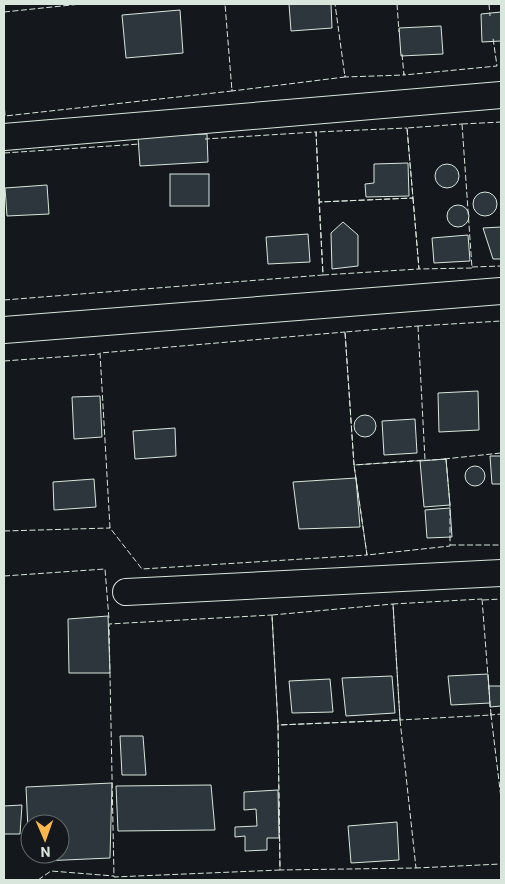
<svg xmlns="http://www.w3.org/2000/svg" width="505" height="884" font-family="Roboto,sans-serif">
	<rect width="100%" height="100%" fill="#14181c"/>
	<!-- building -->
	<g fill="#2c363c" stroke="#d8e6dc">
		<path d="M289,4H331L332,28L291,31Z"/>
		<path d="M180,10L183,53L126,58L122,15Z"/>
		<path d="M501,12V41L482,42L481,14Z"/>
		<path d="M441,26L443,54L401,56L399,28Z"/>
		<path d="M207,134L208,162L140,166L138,137Z"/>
		<path d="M408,163L409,196L366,197L365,184L374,183V164Z"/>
		<circle cx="447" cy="176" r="12"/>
		<rect x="170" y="174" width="39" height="32"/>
		<path d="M47,185L49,214L7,216L5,188Z"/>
		<circle cx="485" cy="204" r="12"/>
		<circle cx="458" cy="216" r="11"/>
		<path d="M343,222L358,235V266L332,269L331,233Z"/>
		<path d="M501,227V259H493L483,228Z"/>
		<path d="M308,234L310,262L268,264L266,237Z"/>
		<path d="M468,235L470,261L434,263L432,238Z"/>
		<path d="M478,391L479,430L439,432L438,393Z"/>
		<path d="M100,396L102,437L74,439L72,397Z"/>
		<circle cx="365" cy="426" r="11"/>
		<path d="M415,419L417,453L384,455L382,421Z"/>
		<path d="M175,428L176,456L135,459L133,431Z"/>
		<path d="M490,456H501V484H492Z"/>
		<path d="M446,459L450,505L424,507L420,461Z"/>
		<circle cx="475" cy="476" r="10"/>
		<path d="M356,478L360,527L299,529L293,482Z"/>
		<path d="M94,479L96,507L54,510L53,482Z"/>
		<path d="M450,508L452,537L427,538L425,510Z"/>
		<path d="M108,616L110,673H69L68,619Z"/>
		<path d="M488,674L490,703L451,705L448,676Z"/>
		<path d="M392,676L395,713L346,716L342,678Z"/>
		<path d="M330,679L333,712L292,713L289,681Z"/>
		<path d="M489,686H501V706L490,707Z"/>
		<path d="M120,736H143L146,775H122Z"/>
		<path d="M112,783L110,858L42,861L41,854H60V824H30V830H28L26,787Z"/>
		<path d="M211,785L215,830L118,831L116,786Z"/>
		<path d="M278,790L279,838H267V850L245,851V836L235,837V827L257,826L256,809L244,810V792Z"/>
		<path d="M22,805L20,834H4V806Z"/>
		<path d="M397,822L399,860L351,863L348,826Z"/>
	</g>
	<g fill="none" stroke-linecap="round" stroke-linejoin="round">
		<defs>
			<g id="minor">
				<path d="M4,137L501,95"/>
				<path d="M4,330L501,291"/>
				<path d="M126,592L501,573"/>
			</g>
		</defs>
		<!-- minor casing -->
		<use href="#minor" stroke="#d8e6dc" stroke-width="28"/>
		<!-- minor -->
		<use href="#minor" stroke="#14181c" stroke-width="26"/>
		<!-- fence -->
		<g stroke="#d8e6dc" stroke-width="1" stroke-dasharray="6 2.5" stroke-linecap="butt">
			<path d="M397,4L399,32"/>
			<path d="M489,4L490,16"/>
			<path d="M4,12L81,4"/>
			<path d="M402,54L404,75L497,66L493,38"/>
			<path d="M345,75V77L404,75V73"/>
			<path d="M232,89V91L345,77L335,4"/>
			<path d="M4,101L5,116L232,91L225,4"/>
			<path d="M462,124L472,268L419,269L407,128Z"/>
			<path d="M462,124L501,122"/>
			<path d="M407,128L413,198L319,202L316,132Z"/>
			<path d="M4,153L140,144"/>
			<path d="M413,198L419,269L323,275L319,202Z"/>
			<path d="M472,267L501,266"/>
			<path d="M4,300L323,275L316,132L205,139"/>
			<path d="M418,326L425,460L354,465L345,332Z"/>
			<path d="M418,327V326L501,321"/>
			<path d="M345,332L354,465L367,555L142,569L110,528L100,353Z"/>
			<path d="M4,361L100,354"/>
			<path d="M444,459L501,453"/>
			<path d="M446,459L450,505V546L367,555L354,465Z"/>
			<path d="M4,531L110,528L109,527"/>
			<path d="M450,545H501"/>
			<path d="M4,576L105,569L109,619"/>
			<path d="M482,599L491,715L400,720L393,604Z"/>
			<path d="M483,600L501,599"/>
			<path d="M393,604L400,720L278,725L272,615Z"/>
			<path d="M272,615L278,725L280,870L114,877L109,624Z"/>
			<path d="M491,713V715L501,714"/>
			<path d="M490,715H491L501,798"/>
			<path d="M400,720L416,868L280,870L278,725Z"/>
			<path d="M416,867V868L501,864"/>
			<path d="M38,880L51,871L114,876"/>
		</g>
	</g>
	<!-- border -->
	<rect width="505" height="884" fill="none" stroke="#d8e6dc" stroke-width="10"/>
	<!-- north arrow -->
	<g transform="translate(45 839) rotate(178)"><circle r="24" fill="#14181c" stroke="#626a69"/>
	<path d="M0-4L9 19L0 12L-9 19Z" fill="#ffb74d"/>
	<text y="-8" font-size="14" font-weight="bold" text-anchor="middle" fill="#d8e6dc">N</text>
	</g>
</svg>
